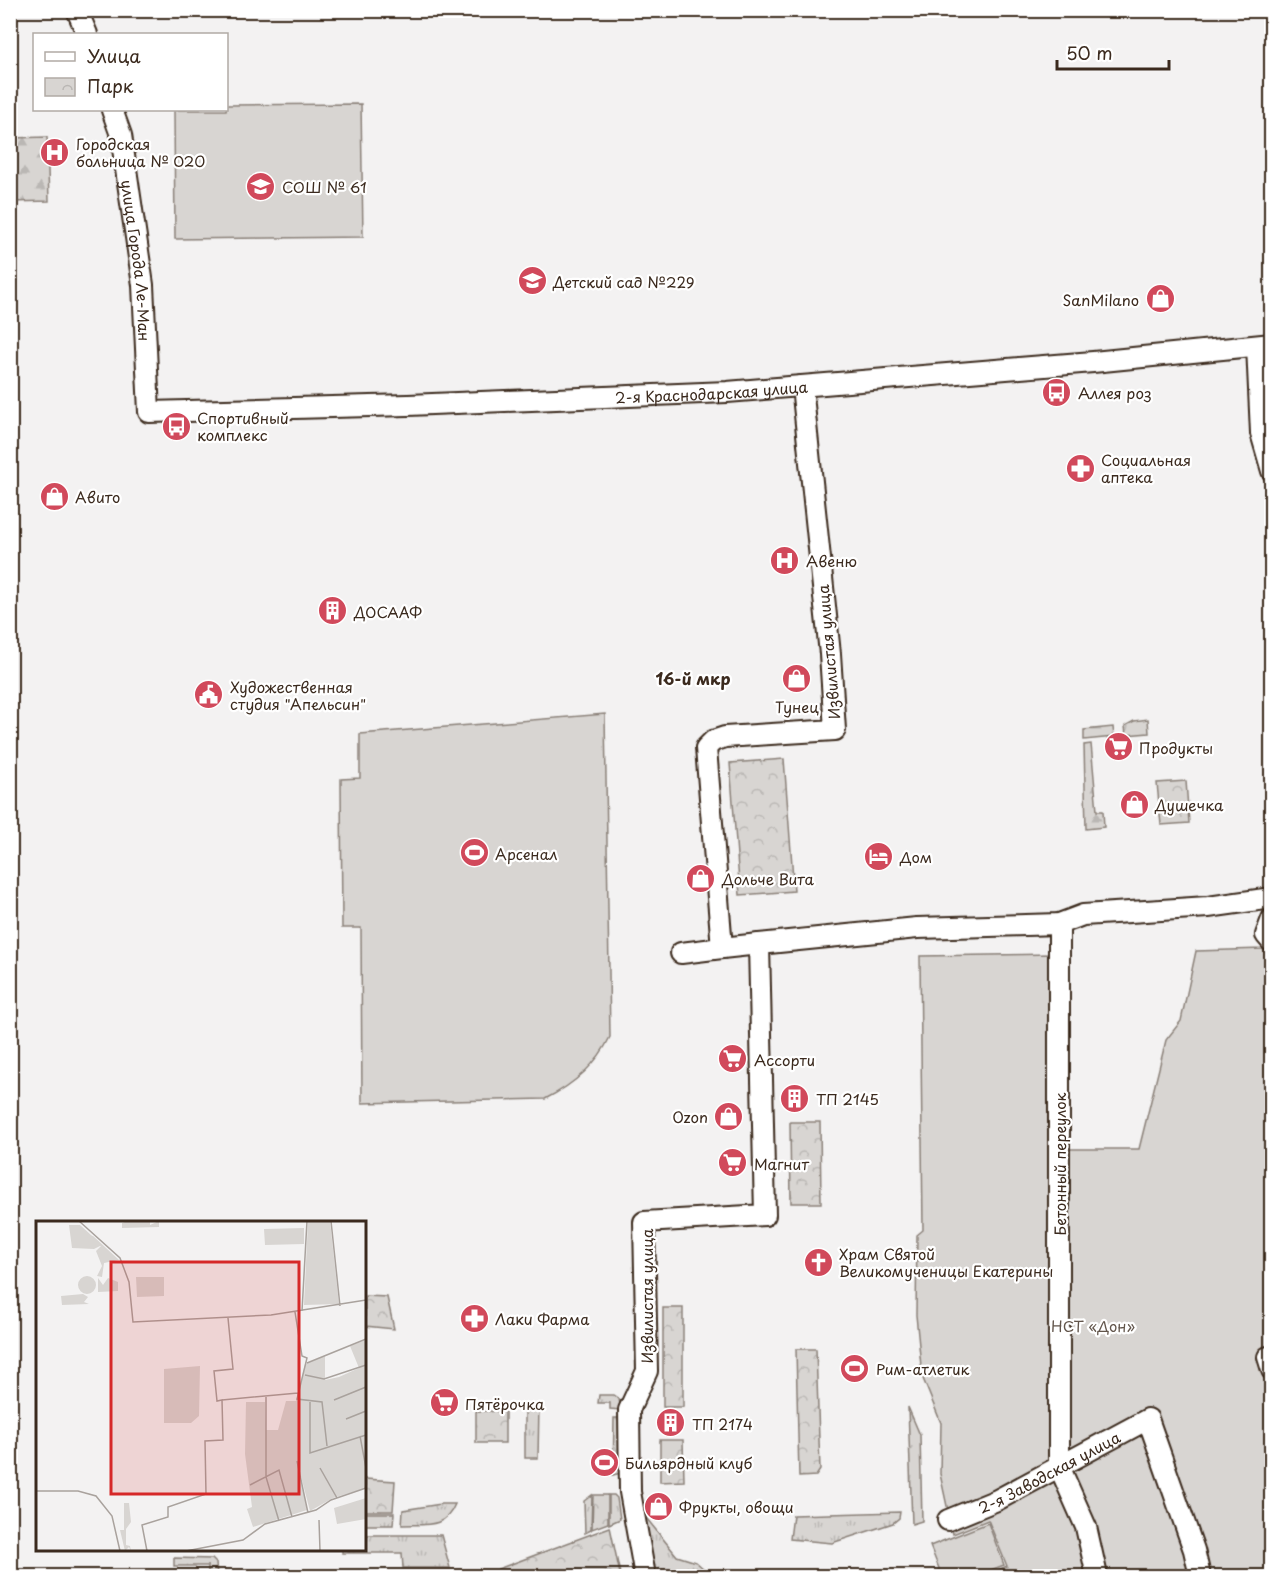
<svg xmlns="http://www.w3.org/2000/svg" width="1282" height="1587" font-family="'Playpen Sans',sans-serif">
	<defs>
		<pattern id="grass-tufts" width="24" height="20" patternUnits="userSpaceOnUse" patternTransform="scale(1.5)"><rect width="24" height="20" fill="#d8d5d2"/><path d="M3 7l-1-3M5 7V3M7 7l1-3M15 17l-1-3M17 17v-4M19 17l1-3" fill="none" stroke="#bab7b4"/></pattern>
		<pattern id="forest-firs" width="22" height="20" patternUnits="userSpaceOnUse" patternTransform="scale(1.5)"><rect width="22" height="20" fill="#d8d5d2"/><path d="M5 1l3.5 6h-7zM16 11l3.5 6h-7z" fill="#bab7b4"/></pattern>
		<pattern id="park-crowns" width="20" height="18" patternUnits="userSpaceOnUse" patternTransform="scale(1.5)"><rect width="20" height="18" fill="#d8d5d2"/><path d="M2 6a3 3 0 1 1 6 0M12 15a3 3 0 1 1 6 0" fill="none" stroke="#bab7b4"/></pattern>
	</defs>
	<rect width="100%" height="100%" fill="#f3f2f2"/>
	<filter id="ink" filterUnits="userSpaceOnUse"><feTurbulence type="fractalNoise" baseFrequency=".0167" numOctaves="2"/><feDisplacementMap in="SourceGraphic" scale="12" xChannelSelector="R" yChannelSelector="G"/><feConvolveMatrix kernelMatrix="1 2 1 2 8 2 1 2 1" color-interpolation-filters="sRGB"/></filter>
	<g filter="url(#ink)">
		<!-- grass -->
		<g fill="url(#grass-tufts)" stroke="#8a8078" stroke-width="1.5">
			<path d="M1148,719L1149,733L1126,735L1125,726L1134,721Z"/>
			<path d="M599,1395H613L619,1399L621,1410L610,1409V1403H598Z"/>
			<path d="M525,1405H539L538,1458H525Z"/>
			<path d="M908,1407L920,1435L922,1521L912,1524Z"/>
			<path d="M614,1418H621V1473L613,1475Z"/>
			<path d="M592,1495L591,1530L585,1533L584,1501Z"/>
			<path d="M609,1495H614L617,1498L620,1519L609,1524Z"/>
			<path d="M441,1504H455C445,1529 426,1524 402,1525L403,1510Z"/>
			<path d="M900,1512L899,1518L893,1523L832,1543L790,1539L793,1515Z"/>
			<path d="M364,1513H394L393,1525H365Z"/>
			<path d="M647,1519L677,1556L696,1562L704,1569L697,1576H656L642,1520Z"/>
			<path d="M365,1535H441L450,1568H403L402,1553H342V1550H364Z"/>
			<path d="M174,1558L212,1559L216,1563L217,1576H208V1566H174Z"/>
		</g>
		<!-- forest -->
		<g fill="url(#forest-firs)" stroke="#8a8078" stroke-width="1.5">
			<path d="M47,137L49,201L11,202V138Z"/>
			<path d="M1113,727L1114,737L1084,740V730Z"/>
			<path d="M1091,744L1097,811H1103L1104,827L1086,829L1084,745Z"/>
		</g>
		<!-- park -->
		<g fill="url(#park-crowns)" stroke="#8a8078" stroke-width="1.5">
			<path d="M784,759L794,891L740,895L730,763Z"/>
			<path d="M1186,781L1189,823L1161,825L1157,783Z"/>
			<path d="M790,1122H820L821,1203H791Z"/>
			<path d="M365,1296L387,1297L394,1329L365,1326Z"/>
			<rect x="663" y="1308" width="20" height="99"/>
			<path d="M796,1349H816L820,1470L816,1476L799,1477Z"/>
			<rect x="476" y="1411" width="29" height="32"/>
			<path d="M660,1440H683L684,1481L660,1482Z"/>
			<path d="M365,1479L395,1481L393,1511H365Z"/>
			<path d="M593,1495H608V1523L592,1529Z"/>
			<path d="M610,1527L620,1574L614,1576H501L498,1569Z"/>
		</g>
		<!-- garden -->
		<g fill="#d8d5d2" stroke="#8a8078" stroke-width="1.5">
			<path d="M361,104L363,237L175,239L174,110H226L227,105Z"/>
			<path d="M605,714L610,1037C596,1066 573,1085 545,1099L362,1103L361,928H342L341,779L360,778V734Z"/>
			<path d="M1271,921V1576H985L1007,1566L988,1520L953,1534L940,1474L941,1423L922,1376L916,1315L917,1235L923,1230L920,956L1053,954L1055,1149H1139L1166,1040L1181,1021L1196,951L1263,949Z"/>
			<path d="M988,1523L1004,1565L975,1576H942L930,1546Z"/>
		</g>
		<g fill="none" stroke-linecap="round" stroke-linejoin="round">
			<defs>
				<g id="minor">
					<path d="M77,10L87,34"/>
					<path id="s1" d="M112,110L121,135L143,285L149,412L408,405L727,392L1093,362L1272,344"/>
					<path d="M1257,346L1261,433L1272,471"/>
					<path d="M1272,919L1266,935L1272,942"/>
					<path d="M1059,924V1466L1086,1527L1097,1576"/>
					<path d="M759,944L917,928L1059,924L1083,915L1208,907L1272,898"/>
					<path d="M681,953L722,948"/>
					<path d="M1268,1357L1272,1370"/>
					<path id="s2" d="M948,1520L997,1500L1148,1419L1194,1550L1200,1576"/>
					<path d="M645,1576L630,1492L629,1410L647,1371L644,1222L765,1215L759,944L722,948L706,748L713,741L725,737L835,730L830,654L802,386"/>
				</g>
			</defs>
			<!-- minor casing -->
			<use href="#minor" stroke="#3b2a1e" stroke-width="24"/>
			<!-- minor -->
			<use href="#minor" stroke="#fff" stroke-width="20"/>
		</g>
	</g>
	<!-- icons -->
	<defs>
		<symbol id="hospital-disc" viewBox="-11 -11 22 22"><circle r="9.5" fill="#d1495b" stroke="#fff"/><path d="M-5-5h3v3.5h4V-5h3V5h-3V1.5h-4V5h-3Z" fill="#fff"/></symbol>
		<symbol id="school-disc" viewBox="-11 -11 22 22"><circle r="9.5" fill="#d1495b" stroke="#fff"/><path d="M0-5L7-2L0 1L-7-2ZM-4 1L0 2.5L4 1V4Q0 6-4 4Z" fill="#fff"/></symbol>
		<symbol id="shop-disc" viewBox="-11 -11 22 22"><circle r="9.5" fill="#d1495b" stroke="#fff"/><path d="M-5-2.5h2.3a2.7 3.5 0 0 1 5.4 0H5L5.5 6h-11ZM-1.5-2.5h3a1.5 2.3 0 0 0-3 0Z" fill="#fff"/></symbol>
		<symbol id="bus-disc" viewBox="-11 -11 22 22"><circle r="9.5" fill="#d1495b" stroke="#fff"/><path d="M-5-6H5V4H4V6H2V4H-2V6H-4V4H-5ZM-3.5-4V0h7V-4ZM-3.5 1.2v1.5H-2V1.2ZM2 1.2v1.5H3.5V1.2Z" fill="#fff"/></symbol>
		<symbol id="pharmacy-disc" viewBox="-11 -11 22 22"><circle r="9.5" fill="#d1495b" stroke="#fff"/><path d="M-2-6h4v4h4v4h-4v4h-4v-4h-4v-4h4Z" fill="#fff"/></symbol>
		<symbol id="building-disc" viewBox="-11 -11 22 22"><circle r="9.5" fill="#d1495b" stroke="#fff"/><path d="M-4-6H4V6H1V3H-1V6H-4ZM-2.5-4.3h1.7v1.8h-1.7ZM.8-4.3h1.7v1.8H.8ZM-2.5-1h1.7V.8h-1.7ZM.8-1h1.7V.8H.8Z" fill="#fff"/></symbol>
		<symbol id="civic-disc" viewBox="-11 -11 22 22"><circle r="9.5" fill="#d1495b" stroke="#fff"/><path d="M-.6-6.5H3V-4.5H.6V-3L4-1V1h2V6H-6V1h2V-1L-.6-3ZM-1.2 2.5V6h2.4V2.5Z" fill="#fff"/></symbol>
		<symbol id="supermarket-disc" viewBox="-11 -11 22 22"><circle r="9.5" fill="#d1495b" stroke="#fff"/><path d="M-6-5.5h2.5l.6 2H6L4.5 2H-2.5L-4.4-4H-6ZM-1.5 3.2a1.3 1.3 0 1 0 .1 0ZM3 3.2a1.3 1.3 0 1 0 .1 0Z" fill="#fff"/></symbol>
		<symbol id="stadium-disc" viewBox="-11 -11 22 22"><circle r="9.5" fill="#d1495b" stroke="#fff"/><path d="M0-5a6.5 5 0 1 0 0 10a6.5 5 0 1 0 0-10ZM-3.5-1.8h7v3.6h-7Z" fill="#fff"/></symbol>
		<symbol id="hotel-disc" viewBox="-11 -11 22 22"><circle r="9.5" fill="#d1495b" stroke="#fff"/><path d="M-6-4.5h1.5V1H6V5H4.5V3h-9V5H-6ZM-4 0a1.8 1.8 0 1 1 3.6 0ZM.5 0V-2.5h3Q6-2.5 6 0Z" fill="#fff"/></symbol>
		<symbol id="church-disc" viewBox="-11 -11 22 22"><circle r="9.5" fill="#d1495b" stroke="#fff"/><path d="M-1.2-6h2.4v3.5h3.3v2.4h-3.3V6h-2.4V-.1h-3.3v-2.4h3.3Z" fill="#fff"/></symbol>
	</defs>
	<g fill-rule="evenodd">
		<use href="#hospital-disc" x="38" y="136" width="33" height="33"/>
		<use href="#school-disc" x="244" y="170" width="33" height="33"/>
		<use href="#school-disc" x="516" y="264" width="33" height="33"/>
		<use href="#shop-disc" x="1144" y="282" width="33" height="33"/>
		<use href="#bus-disc" x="1040" y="376" width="33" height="33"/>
		<use href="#bus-disc" x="160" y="410" width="33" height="33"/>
		<use href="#pharmacy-disc" x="1064" y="452" width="33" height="33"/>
		<use href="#shop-disc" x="38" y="480" width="33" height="33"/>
		<use href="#hospital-disc" x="768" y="544" width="33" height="33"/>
		<use href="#building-disc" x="316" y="594" width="33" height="33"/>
		<use href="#shop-disc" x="780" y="662" width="33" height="33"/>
		<use href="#civic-disc" x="192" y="678" width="33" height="33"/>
		<use href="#supermarket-disc" x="1102" y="730" width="33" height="33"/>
		<use href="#shop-disc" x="1118" y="788" width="33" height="33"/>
		<use href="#stadium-disc" x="458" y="836" width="33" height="33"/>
		<use href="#hotel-disc" x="862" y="840" width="33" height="33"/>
		<use href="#shop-disc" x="684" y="862" width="33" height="33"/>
		<use href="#supermarket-disc" x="716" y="1042" width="33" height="33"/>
		<use href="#building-disc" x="778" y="1082" width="33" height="33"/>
		<use href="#shop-disc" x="712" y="1100" width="33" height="33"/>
		<use href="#supermarket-disc" x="716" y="1146" width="33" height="33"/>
		<use href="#church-disc" x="802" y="1246" width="33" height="33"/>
		<use href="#pharmacy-disc" x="458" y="1302" width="33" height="33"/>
		<use href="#stadium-disc" x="838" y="1352" width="33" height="33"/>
		<use href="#supermarket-disc" x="428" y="1386" width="33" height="33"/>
		<use href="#building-disc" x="654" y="1406" width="33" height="33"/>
		<use href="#stadium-disc" x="588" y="1446" width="33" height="33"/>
		<use href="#shop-disc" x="642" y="1490" width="33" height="33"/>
	</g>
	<g text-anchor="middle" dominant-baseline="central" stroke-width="4.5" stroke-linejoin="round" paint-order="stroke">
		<!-- poi labels -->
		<g font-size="15" fill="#3b2a1e" stroke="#fff" text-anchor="start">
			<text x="76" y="143">Городская<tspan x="76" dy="17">больница № 020</tspan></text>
			<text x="282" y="186">СОШ № 61</text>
			<text x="553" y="281">Детский сад №229</text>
			<text x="1139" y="299" text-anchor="end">SanMilano</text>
			<text x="1078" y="392">Аллея роз</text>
			<text x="197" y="417">Спортивный<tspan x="197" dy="17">комплекс</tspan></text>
			<text x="1101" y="459">Социальная<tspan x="1101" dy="17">аптека</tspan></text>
			<text x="75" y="496">Авито</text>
			<text x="806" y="560">Авеню</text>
			<text x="354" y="611">ДОСААФ</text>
			<text x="230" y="686">Художественная<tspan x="230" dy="17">студия "Апельсин"</tspan></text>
			<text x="797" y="706" text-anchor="middle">Тунец</text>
			<text x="1139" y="747">Продукты</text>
			<text x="1155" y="804">Душечка</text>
			<text x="495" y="853">Арсенал</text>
			<text x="900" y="856">Дом</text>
			<text x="722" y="878">Дольче Вита</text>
			<text x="754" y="1059">Ассорти</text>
			<text x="816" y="1098">ТП 2145</text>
			<text x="708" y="1116" text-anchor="end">Ozon</text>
			<text x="754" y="1163">Магнит</text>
			<text x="839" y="1253">Храм Святой<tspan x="839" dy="17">Великомученицы Екатерины</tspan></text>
			<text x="495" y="1318">Лаки Фарма</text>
			<text x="876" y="1368">Рим-атлетик</text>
			<text x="465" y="1403">Пятёрочка</text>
			<text x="692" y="1423">ТП 2174</text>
			<text x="625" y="1462">Бильярдный клуб</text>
			<text x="679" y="1506">Фрукты, овощи</text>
		</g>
		<!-- street labels -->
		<g font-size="15" fill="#3b2a1e" stroke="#fff">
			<text stroke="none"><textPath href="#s1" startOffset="153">улица Города Ле-Ман</textPath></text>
			<text stroke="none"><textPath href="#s1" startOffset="868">2-я Краснодарская улица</textPath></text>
			<text transform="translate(828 652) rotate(-95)">Извилистая улица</text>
			<text transform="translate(1059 1164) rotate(-90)">Бетонный переулок</text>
			<text transform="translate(646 1296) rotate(-90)">Извилистая улица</text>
			<text stroke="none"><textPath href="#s2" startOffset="112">2-я Заводская улица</textPath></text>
		</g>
		<!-- park labels -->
		<g font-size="15" fill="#62554b" stroke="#fff">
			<text x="1093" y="1325">НСТ «Дон»</text>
		</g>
		<!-- neighbourhood labels -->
		<g font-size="16" font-weight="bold" fill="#3b2a1e" stroke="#fff">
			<text x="693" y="678">16-й мкр</text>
		</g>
	</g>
	<!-- overview -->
	<g transform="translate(36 1221)">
		<rect width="330" height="330" fill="#f3f2f2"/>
		<path d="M33,4H44L66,24L58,28L36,27ZM88,282H93L95,301L90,308V324L94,325L95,330L93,326L89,330L84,309H88Z" fill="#d8d5d2"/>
		<path d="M114,0V4L123,0V6L86,7V2L92,0ZM51,14L57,15L83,39L68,42L66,56L61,55L66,45L60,30L65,25L53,23ZM42 64a9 9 0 1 1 18 0a9 9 0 1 1-18 0ZM62,57L67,64L72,57L82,61V70L62,71ZM47,73L52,76L48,81L53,83L26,84L25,75Z" fill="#d8d5d2"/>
		<path d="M330,277V298L301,303L298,287Z" fill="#d8d5d2"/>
		<path d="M272,0H294L303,83L268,84ZM268,7V23L229,24L228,8Z" fill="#d8d5d2"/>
		<path d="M100,56H128V75L101,76ZM330,119V267L297,277L274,290L262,244L271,289L217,306L211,288L216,286L209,233L210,181H229L230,209H242L250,180H260L269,143L289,135V159L303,156L323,147L314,125ZM164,145L163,195L155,202H128V148Z" fill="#d8d5d2"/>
		<path fill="none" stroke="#a9a29d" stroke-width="1.5" d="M43,0L84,37L93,61L97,101L235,94L330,79M295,0L304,85M266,90L271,0M259,91L266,135L271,137L261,178L286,181L291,225M271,142L330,118M269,154L288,158L330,144M230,176V256L243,300M186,179L262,172M298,179L330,166M274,181V232L330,214M310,198L330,190M324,215L330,247M261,240L272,292M284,247L301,277M214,264L243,249L256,296M0,270H42L60,275L76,295L84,330M283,299L284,330M111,330L106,304L132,296V286L170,273L169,220L187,219L186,179L181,180L178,150L197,148L192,97M150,330L207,319L229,303L280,289L295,279L330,267"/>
		<path fill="#d62828" fill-opacity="0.15" stroke="#d62828" stroke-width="3" d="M75,41H263V273H75Z"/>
		<rect width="330" height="330" fill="none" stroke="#3b2a1e" stroke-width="3"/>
	</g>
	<!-- margin -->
	<rect width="1282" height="1587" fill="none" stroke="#fff" stroke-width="36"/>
	<rect x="18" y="18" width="1246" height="1551" fill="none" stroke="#3b2a1e" stroke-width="2" filter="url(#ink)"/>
	<!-- legend -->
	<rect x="33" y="33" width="195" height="78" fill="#ffffff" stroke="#b1aaa5" stroke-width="1.5"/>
	<rect x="45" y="52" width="30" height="9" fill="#ffffff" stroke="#b1aaa5" stroke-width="1.5"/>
	<text x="87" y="63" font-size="18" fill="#3b2a1e">Улица</text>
	<rect x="45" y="78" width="30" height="18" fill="url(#park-crowns)" stroke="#b1aaa5" stroke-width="1.5"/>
	<text x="87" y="93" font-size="18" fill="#3b2a1e">Парк</text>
	<!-- scale -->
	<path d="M1057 60v9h112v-9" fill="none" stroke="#3b2a1e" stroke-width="3"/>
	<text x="1066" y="60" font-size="18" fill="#3b2a1e" stroke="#ffffff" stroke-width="4.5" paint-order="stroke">50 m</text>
</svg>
